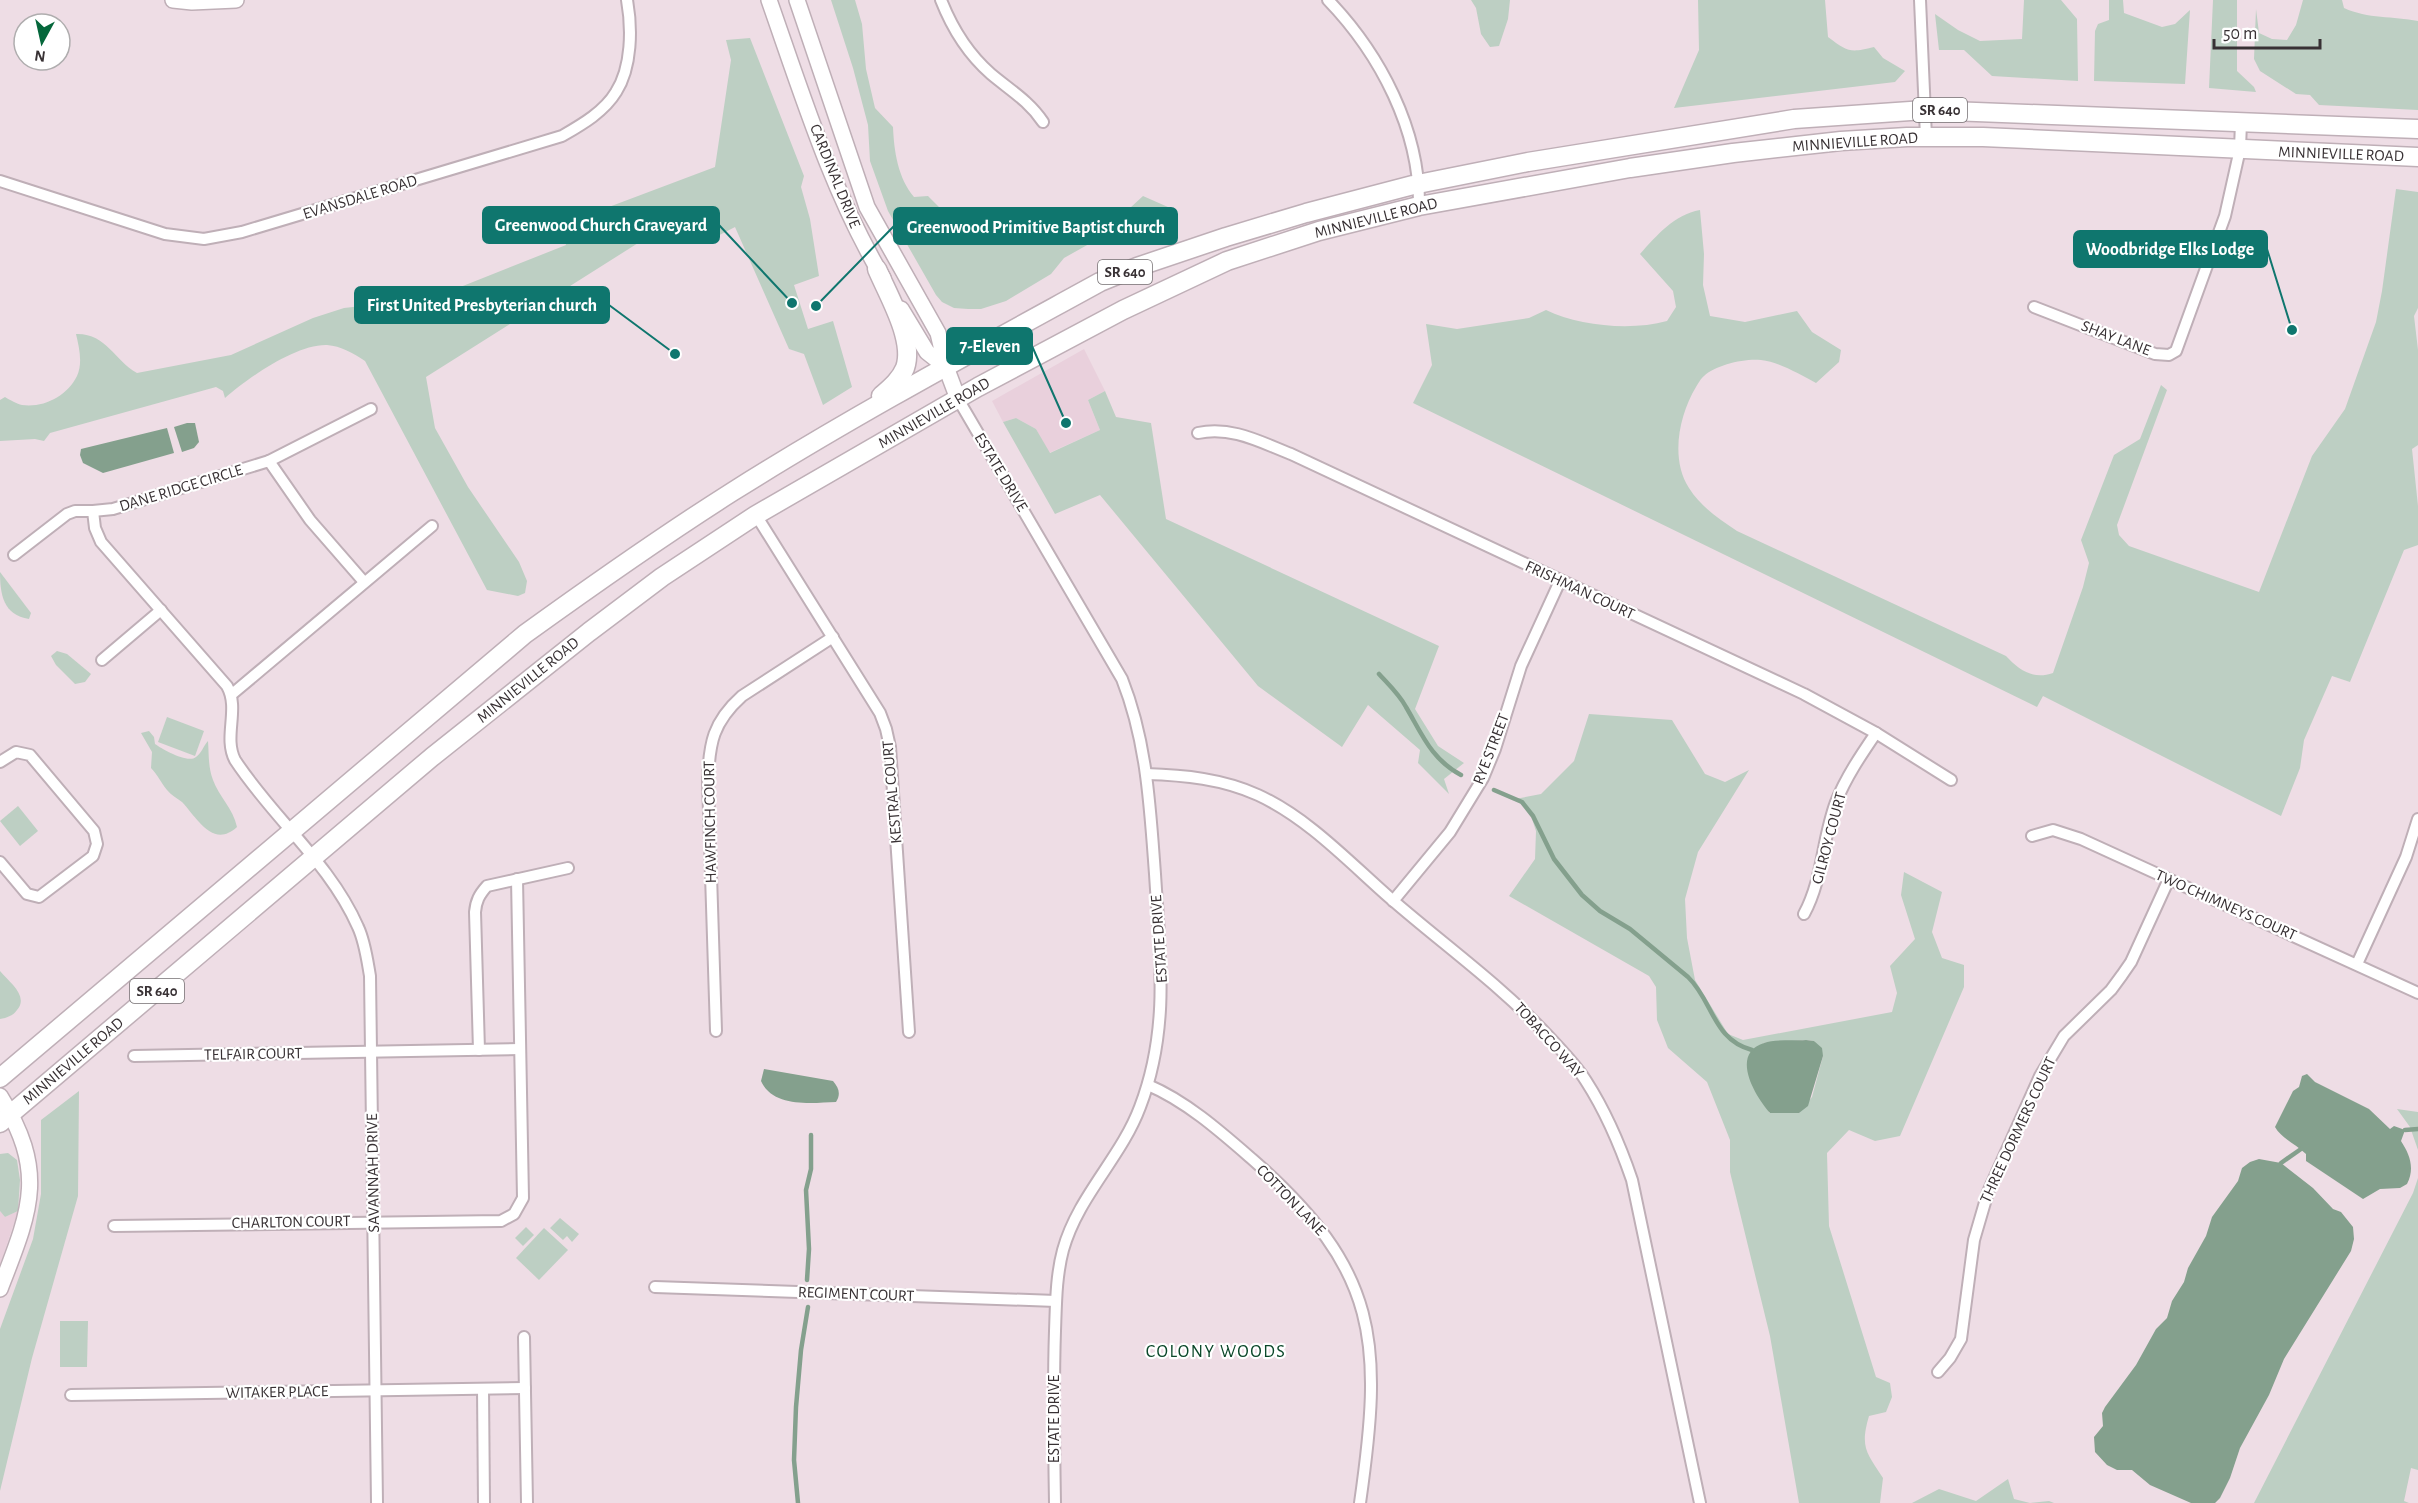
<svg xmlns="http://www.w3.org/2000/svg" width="2418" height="1503" font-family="'Alegreya Sans',sans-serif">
	<rect width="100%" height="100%" fill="#eedde5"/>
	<!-- built -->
	<g fill="#e9d0dc">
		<path d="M1084,349L1105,391L1088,400L1100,430L1049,453L1036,429L1016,418L1003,422L992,401Z"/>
		<path d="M0,1211L5,1217L18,1211L0,1265Z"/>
	</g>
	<!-- green -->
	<g fill="#bdcfc3" fill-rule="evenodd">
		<path d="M831,0H855L862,24L866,69L875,108L893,127C894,151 898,178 914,197L928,196L941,209L952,232L1035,243L1058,231L1130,208L1143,196L1177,211L1089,244L1064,258L1051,274L1006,301L981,309H968L954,308L942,302L936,295L888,211L870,161L868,125L853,68Z"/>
		<path d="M1471,0H1510L1508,19L1499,46L1490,47L1481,34L1476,8Z"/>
		<path d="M1698,0H1825L1828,37C1848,52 1850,53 1874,47L1883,58L1905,71L1895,82L1674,108L1699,50Z"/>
		<path d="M2024,0H2061L2077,19L2078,81L1992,76L1964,50H1939L1935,14L1958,30L1980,41L2022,39Z"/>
		<path d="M2109,0H2123L2124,13L2162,27L2175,24L2190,10L2185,84L2094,81L2095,31L2098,24L2109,20Z"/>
		<path d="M2213,0H2237V71L2254,87L2256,92L2209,88Z"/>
		<path d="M2303,0H2342L2344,8C2368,19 2393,16 2418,21V110L2319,105L2310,95L2296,94L2260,71L2254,59L2256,9L2259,33L2272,39L2287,40L2296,25Z"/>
		<path d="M750,38L804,176L801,187L810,219L819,276L794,285L808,329L833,321L852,387L823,405L804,354L789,349L735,227L706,242L684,214L426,377L435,428L468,487L519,562L527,581L525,593L518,596L487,590L365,361C353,353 341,346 327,345C296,344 248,378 225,398L223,391L216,387L50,433L44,441L35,439L0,441V400L5,397C10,400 17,404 22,405C44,408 67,396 77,376C83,363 79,347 76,334C106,333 114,360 137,373L231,355L313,318L344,308L371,305L395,313L566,245L561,225L715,167L731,60L726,40Z"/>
		<path d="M2396,189L2418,192V308L2414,316L2418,350V445L2412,449L2418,506V545L2404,550L2350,682L2332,676L2304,740L2300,768L2281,816L2043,696L2037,707L1413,403L1432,365L1426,324L1457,329L1529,318L1546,310C1579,326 1631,331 1667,321L1676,307L1673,291L1640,254C1657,235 1674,215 1700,210L1704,254L1703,285L1710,316L1745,322L1797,311L1812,332L1841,350L1839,362L1816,383C1799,374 1779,362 1761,360C1745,358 1715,365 1704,376C1701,378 1698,384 1696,387C1679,415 1670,459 1689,488C1701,507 1719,519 1737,531L2006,656C2019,670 2033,680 2053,673L2083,587L2089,563L2081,540L2114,455L2140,439L2161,385L2167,390L2117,525L2119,535L2129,546L2259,592L2312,456L2345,409L2376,322L2382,291Z"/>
		<path d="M1105,391L1116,417L1151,423L1166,519L1439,646L1415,709L1438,746L1464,763L1444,779L1449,794L1418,763L1420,750L1368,705L1342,747L1258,686L1100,495L1055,514L1003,422L1016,418L1036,429L1050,453L1100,430L1088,400Z"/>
		<path d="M0,572L31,613L29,619C3,615 0,594 0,572Z"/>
		<path d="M57,651L67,654L91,674L85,682L75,684L56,665L51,656Z"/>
		<path d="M1589,714L1672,720L1705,774L1725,782L1749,770L1698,852L1685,899L1687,938L1695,980L1728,1034L1743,1040L1892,1012L1897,993L1890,966L1915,939L1901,895L1904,872L1942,892L1932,932L1942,958L1964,965V987L1900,1136L1875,1141L1849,1130L1827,1153L1829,1226L1876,1377L1890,1383L1892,1397L1886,1412L1869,1416C1860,1447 1866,1452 1883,1478L1880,1503H1799L1770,1336L1730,1172V1140L1707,1082L1668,1048L1657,1020L1656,987L1649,976L1509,896L1535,859L1536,831L1529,810L1515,799L1541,794L1574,761ZM1806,1040L1814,1041L1823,1056L1812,1097L1799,1113H1769L1763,1043Z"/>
		<path d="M167,717L204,731L195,756L158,742Z"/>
		<path d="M149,731L154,737L155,744C162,749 188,764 196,757C201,754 204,745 208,741C209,754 208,767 213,780C219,797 233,808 237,827C213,849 197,818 182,802C177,798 171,795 167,790C161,783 158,775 151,768L152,752L141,733Z"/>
		<path d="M18,806L38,831L20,846L0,821Z"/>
		<path d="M0,971C10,983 29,996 17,1010C13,1016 6,1018 0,1019Z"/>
		<path d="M79,1091L78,1196L32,1358L0,1491V1329L33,1239L41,1194V1120Z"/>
		<path d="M2397,1109L2418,1112V1150L2410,1127Z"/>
		<path d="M8,1153L17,1160L20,1180L18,1211L5,1217L0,1211V1154Z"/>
		<path d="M2418,1178V1470L2411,1468L2404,1501L2409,1503H2254L2413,1193Z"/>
		<path d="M560,1218L579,1234L572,1242L567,1236L563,1240L550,1228Z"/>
		<path d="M526,1227L534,1235L523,1246L515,1238Z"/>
		<path d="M544,1228L568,1250L539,1280L516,1258Z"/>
		<path d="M60,1321H88L87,1367H60Z"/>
		<path d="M2008,1479L2014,1499L2030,1503L2049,1501L2054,1503H1912L1939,1489L1976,1501Z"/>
	</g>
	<!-- water -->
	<g fill="#84a08d">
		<path d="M187,423H195L199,442L194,448L182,452L174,427Z"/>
		<path d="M167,428L174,453L103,473L83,463L80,455L81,449L85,448Z"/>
		<path d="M1806,1040L1814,1041L1822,1048L1823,1056L1808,1106L1799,1113H1770C1756,1097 1729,1054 1764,1043C1774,1039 1794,1041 1806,1040Z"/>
		<path d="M764,1069L833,1081C839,1088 841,1094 836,1102C811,1103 773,1108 761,1081Z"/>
		<path d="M2307,1074L2315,1082L2369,1109L2390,1129L2394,1126L2405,1130L2401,1141C2410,1155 2415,1168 2407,1184L2400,1188L2380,1189L2363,1199L2306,1161V1154C2296,1144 2281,1138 2275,1127L2293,1091L2299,1087L2302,1076Z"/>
		<path d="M2259,1159L2281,1163L2313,1188L2333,1209L2341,1212L2353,1227L2354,1239L2351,1251L2284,1359L2269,1395L2240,1448L2230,1478L2220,1498L2215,1503H2191L2150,1485L2132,1470H2117L2107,1465L2095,1452L2094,1437L2103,1426L2102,1413L2105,1407L2136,1365L2156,1329L2167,1318L2172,1301L2184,1282L2188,1268L2206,1236L2212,1217L2238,1181L2242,1168L2250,1162Z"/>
	</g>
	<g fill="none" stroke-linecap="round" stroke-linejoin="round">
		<!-- stream -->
		<g stroke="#84a08d" stroke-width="4.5">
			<path d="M1379,674C1388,684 1399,694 1406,707C1422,734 1431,759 1461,775"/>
			<path d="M1494,790L1522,802L1533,816L1554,859L1582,895L1600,911L1630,929L1688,977C1713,1001 1713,1040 1752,1050"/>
			<path d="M2405,1130L2418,1129"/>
			<path d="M2281,1163L2301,1149"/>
			<path d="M807,1280L809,1249L806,1190L811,1169V1135"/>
			<path d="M798,1503L794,1460L796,1407L801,1350L808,1307"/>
		</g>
		<defs>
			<g id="street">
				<path d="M941,0C952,28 968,54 991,74C1010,90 1029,101 1043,122"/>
				<path d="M1328,0C1380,54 1420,130 1419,206"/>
				<path d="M1920,0L1926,137"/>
				<path d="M0,181L165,234L204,239L242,232L562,136C581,125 604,112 616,92C632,67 632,28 627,0"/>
				<path d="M2034,307L2155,354L2169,355L2176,351L2225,216L2240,149L2241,122"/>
				<path d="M958,399L1122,679C1147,742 1150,807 1155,874C1160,955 1170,1029 1140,1107C1121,1158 1078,1196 1063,1250C1056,1276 1056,1304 1055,1331C1053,1388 1054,1446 1055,1503"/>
				<path d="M1198,433C1232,426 1260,442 1291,454L1804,694L1876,733L1951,780"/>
				<path d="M269,461L371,409"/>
				<path d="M756,515L880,713L886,729L890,747L909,1032"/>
				<path d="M14,555L67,514L75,511H93"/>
				<path d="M364,582L310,520L269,461L113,509L93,511L95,528L101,542L227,686C240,709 223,737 235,760C272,817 330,863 358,927C365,942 367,959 370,976L377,1503"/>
				<path d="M102,660L161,610"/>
				<path d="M231,695L432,526"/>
				<path d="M0,762L16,752L30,755L94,831L97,844L93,856L39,897L27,894L0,862"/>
				<path d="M1146,774C1184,775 1223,779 1258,795C1308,818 1349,862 1390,898C1444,945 1502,986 1551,1039C1563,1052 1576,1065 1586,1081C1606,1112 1620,1145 1632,1180L1700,1503"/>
				<path d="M2032,836L2053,830L2081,839L2418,993"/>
				<path d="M1393,901L1450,832L1483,778L1495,749L1521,666L1560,581"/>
				<path d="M1804,914C1823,879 1822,839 1836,802C1846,777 1861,755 1876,733"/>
				<path d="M2357,964L2406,857L2418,819"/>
				<path d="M716,1031L708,781C709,743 713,722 742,696L833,637"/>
				<path d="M479,1050L475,912C476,901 479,895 487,886L568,868"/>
				<path d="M134,1056L520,1049"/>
				<path d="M1148,1085C1186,1101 1221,1132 1252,1159C1380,1271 1383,1342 1360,1503"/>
				<path d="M114,1226L501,1221L514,1214L523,1198L517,879"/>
				<path d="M655,1287L1056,1301"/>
				<path d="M524,1337L527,1503"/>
				<path d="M1938,1372L1950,1358L1961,1339L1974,1240L1988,1192L2040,1076L2064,1036L2111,990L2122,975L2131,962L2169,879"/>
				<path d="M483,1389L484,1503"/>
				<path d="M71,1395L525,1388"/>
			</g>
			<g id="secondary">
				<path d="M173,0L192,2L236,0"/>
				<path d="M769,0C802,94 832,192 883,278"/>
				<path d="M797,0L867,207L938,333L946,367L958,399"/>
				<path d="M901,309L927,352L946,367"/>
				<path d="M0,1096C48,1173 30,1211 0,1289"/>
			</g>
			<g id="primary">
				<path d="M877,269C888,295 915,340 905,368C900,380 890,388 881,396"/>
				<path d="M0,1078L525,634C593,585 661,537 732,492C851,417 976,350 1100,282L1137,267L1226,237L1306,213L1413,185L1528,162L1794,119L1925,110L2418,129"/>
				<path d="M0,1123L432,757L589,632L662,577L756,515L978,387L1123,310L1227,261L1319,231L1419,206L1630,168L1733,153L1841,141L1907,137H1983L2418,157"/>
			</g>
		</defs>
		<!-- street casing -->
		<use href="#street" stroke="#bfafb7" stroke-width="14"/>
		<!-- secondary casing -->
		<use href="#secondary" stroke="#bfafb7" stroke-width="18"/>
		<!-- primary casing -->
		<use href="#primary" stroke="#bfafb7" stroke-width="21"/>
		<!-- street -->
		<use href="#street" stroke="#fff" stroke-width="10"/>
		<!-- secondary -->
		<use href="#secondary" stroke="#fff" stroke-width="15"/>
		<!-- primary -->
		<use href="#primary" stroke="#fff" stroke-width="18"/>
	</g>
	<g text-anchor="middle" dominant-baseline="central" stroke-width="4.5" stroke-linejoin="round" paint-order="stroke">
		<!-- shield labels -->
		<g fill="#fff" stroke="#746f71" stroke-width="1.5">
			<rect x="1913" y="98" width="54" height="24" rx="4.5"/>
			<rect x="1098" y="260" width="54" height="24" rx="4.5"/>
			<rect x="130" y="979" width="54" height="24" rx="4.5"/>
		</g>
		<g font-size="15" font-weight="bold" fill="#383134">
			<text x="1940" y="110">SR 640</text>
			<text x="1125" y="272">SR 640</text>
			<text x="157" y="991">SR 640</text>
		</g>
		<!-- street labels -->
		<g font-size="16" fill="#383134" stroke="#fff">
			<text transform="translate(1855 142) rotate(-4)">MINNIEVILLE ROAD</text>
			<text transform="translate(2341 154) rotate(2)">MINNIEVILLE ROAD</text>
			<text transform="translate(835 176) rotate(68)">CARDINAL DRIVE</text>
			<text transform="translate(360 197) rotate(-17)">EVANSDALE ROAD</text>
			<text transform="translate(1376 218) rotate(-14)">MINNIEVILLE ROAD</text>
			<text transform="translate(2116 338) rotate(21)">SHAY LANE</text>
			<text transform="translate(934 413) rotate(-30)">MINNIEVILLE ROAD</text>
			<text transform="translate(1001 472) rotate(59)">ESTATE DRIVE</text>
			<text transform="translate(181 488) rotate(-17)">DANE RIDGE CIRCLE</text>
			<text transform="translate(1580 590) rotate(25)">FRISHMAN COURT</text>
			<text transform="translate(528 680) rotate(-39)">MINNIEVILLE ROAD</text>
			<text transform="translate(1491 749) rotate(-69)">RYE STREET</text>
			<text transform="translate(892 792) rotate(-95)">KESTRAL COURT</text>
			<text transform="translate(710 822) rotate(-91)">HAWFINCH COURT</text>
			<text transform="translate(1829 838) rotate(-75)">GILROY COURT</text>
			<text transform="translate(2226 905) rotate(24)">TWO CHIMNEYS COURT</text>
			<text transform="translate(1159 939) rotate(-94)">ESTATE DRIVE</text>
			<text transform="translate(1549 1040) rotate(48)">TOBACCO WAY</text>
			<text transform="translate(253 1054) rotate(-1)">TELFAIR COURT</text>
			<text transform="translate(73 1061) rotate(-40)">MINNIEVILLE ROAD</text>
			<text transform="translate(2018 1130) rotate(-65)">THREE DORMERS COURT</text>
			<text transform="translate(373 1173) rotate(-91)">SAVANNAH DRIVE</text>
			<text transform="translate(1291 1200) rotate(46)">COTTON LANE</text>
			<text transform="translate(291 1222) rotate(-1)">CHARLTON COURT</text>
			<text transform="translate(856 1294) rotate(2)">REGIMENT COURT</text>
			<text transform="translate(277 1392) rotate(-1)">WITAKER PLACE</text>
			<text transform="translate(1054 1419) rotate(-90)">ESTATE DRIVE</text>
		</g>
		<!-- neighbourhood labels -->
		<g font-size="18" letter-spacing="1.5" fill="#0a4729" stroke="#fff">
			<text x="1216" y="1352">COLONY WOODS</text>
		</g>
	</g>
	<!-- callouts -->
	<path fill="none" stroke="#0f766e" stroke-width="2" d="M792 303L719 225M816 306L894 226M2292 330L2267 249M675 354L609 305M1066 423L1032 346"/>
	<g fill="#0f766e" stroke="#fff" stroke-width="2">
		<circle cx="792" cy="303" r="6"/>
		<circle cx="816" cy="306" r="6"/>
		<circle cx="2292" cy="330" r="6"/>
		<circle cx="675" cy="354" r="6"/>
		<circle cx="1066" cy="423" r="6"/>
	</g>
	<g fill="#0f766e" stroke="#0f766e" stroke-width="2">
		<rect x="483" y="207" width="236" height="36" rx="6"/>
		<rect x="894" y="208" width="283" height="36" rx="6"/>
		<rect x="2074" y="231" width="193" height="36" rx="6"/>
		<rect x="355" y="287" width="254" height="36" rx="6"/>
		<rect x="947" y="328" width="85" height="36" rx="6"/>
	</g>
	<g font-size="18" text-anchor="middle" font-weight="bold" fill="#fff">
		<text x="601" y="231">Greenwood Church Graveyard</text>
		<text x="1036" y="233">Greenwood Primitive Baptist church</text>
		<text x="2170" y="255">Woodbridge Elks Lodge</text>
		<text x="482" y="311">First United Presbyterian church</text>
		<text x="990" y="352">7-Eleven</text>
	</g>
	<!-- north arrow -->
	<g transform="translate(42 42) rotate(188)"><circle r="28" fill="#ffffff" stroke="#afadae" stroke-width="1.5"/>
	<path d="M0-4.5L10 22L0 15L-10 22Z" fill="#05673b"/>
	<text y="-9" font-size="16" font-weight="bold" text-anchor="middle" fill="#383134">N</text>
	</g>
	<!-- scale -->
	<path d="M2214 39v9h106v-9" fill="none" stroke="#383134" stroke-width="3"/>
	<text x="2223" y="39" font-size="18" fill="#383134" stroke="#ffffff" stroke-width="4.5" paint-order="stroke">50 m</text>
</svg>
